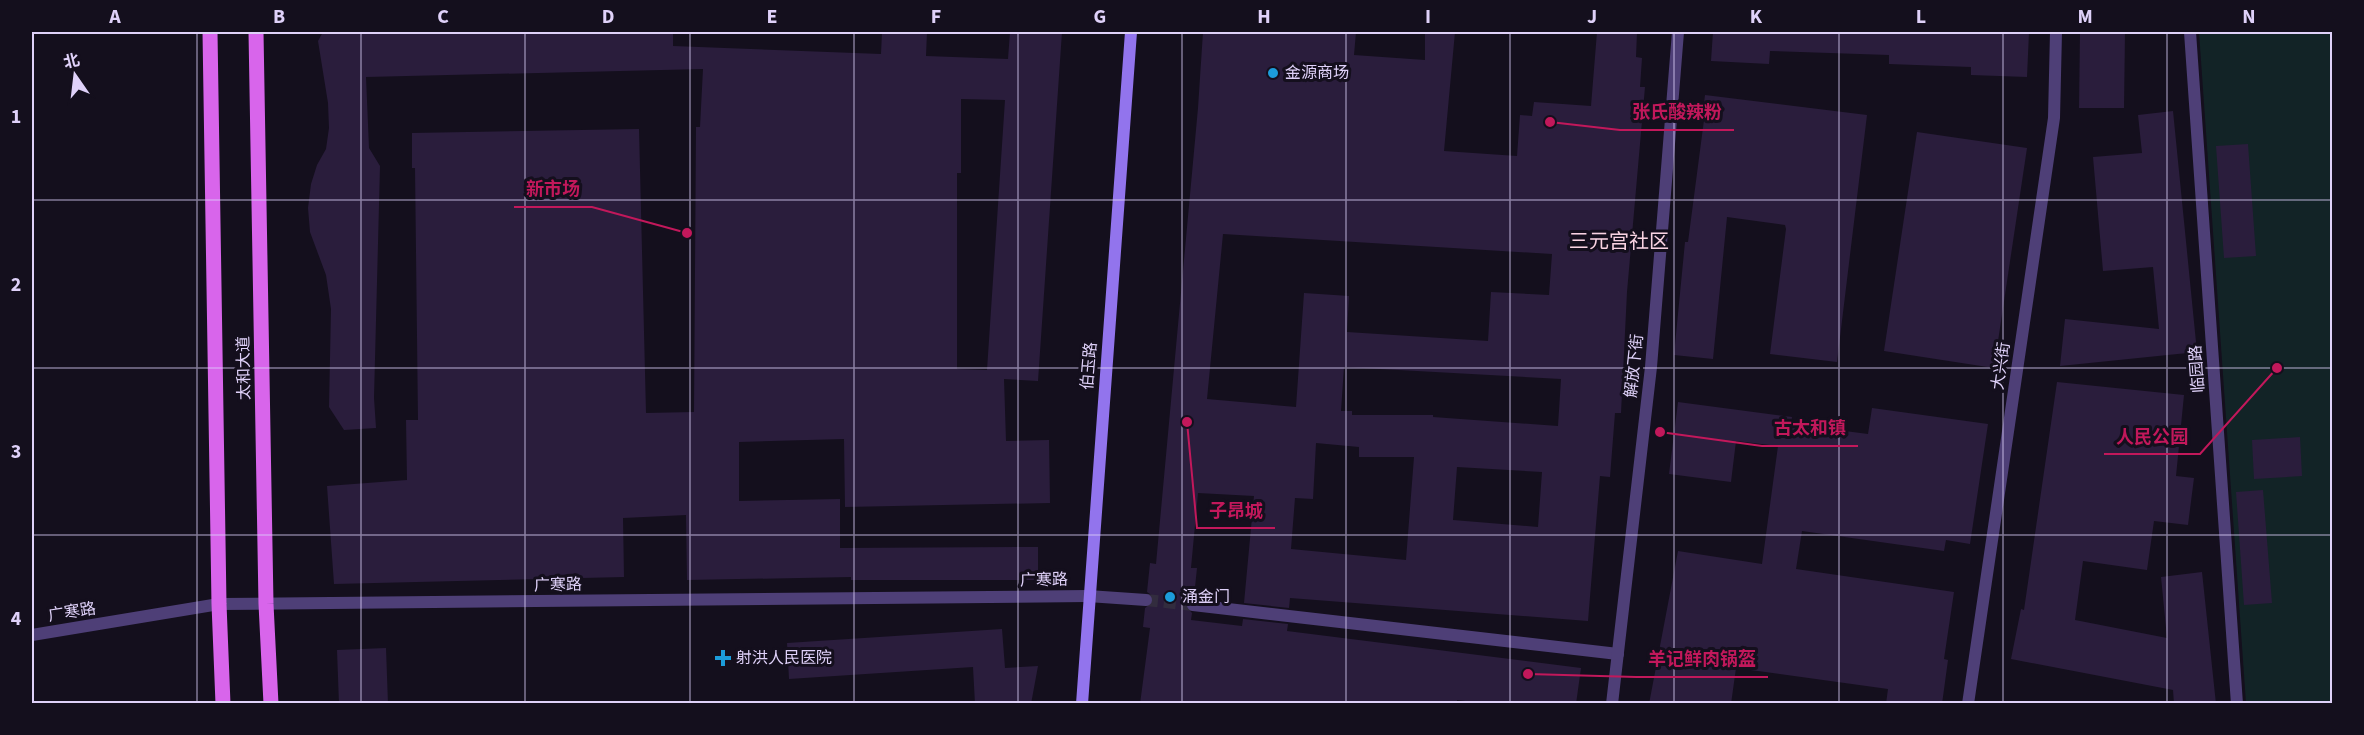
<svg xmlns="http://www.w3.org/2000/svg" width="2364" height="735" font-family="'Source Sans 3','Noto Sans SC',sans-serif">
	<rect width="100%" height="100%" fill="#140f1d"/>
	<!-- green -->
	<path fill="#122326" d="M2199,32H2332V703H2246Z"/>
	<!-- building -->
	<g fill="#2a1d3c" fill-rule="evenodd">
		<path d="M323,32H673V46L881,54L882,32H927L926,56L1008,59L1010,32H1062L1038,381L1004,379L1006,441L1049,440L1050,503L845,507L844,439L739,442V501L840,499V548L1038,547V580H851V577L687,580L686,515L623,518L624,577L334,584L327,486L407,480L406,420H418L415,168H412V133L639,129L646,413L694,412L696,127H700L703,69L366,77L369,148L380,166L374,398L376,428L344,430L329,407L331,309L326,275L310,232L308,208L311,184L317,165L326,149L329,128L328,103L318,41ZM961,99L1005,100L987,370L957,369V173H961Z"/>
		<path d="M1203,32H1356L1354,55L1425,60V32H1455L1444,151L1517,156L1520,115L1532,116L1534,102L1591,106L1597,32H1637L1636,57L1642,58L1640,87H1645L1627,292L1621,413H1615L1610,477L1600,476L1588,621L1290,598L1289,608L1244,603L1254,496L1198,493L1191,568H1197L1194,597L1187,600L1185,605L1192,613L1191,620L1242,626L1243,619L1288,624L1287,631L1581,668L1576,704H1489L1457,700V704H1140L1150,628L1143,627L1145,608L1154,601L1153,596L1147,592L1150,563L1156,564L1198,108ZM1223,234L1552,254L1549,295L1491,292L1488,341L1347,332L1349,296L1304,293L1296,407L1207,399ZM1344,367L1561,379L1558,426L1433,417V415H1352V411H1341ZM1316,443L1359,447V457H1414L1406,560L1291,549L1295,498L1313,499ZM1457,467L1542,472L1538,527L1453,520Z"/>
		<path d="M1713,32H2029L2027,77L1971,75V67L1889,64V55L1770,51L1769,64L1711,61Z"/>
		<path d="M2080,32H2125L2124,108H2079Z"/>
		<path d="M1705,95L1867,115L1837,362L1770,354L1786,229L1785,225L1727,217L1713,359L1674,355L1685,242H1688L1704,120L1702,119Z"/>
		<path d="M2173,111L2197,352L2060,366L2065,319L2159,329L2153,267L2103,271L2093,157L2142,153L2138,115Z"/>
		<path d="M1917,132L2027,148L1994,368L1884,351Z"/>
		<path d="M2248,144L2256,256L2224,258L2216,146Z"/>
		<path d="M2057,382L2184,395L2176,476L2194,478L2188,525L2154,521L2147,570L2083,561L2075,620L2167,638L2161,577L2202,572L2216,704H2174L2173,690L2011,659L2021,609L2024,610Z"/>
		<path d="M1678,402L1792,417L1791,424L1868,434L1872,408L1988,424L1970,544L1946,540L1944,551L1802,531L1796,569L1954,592L1944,659L1948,660L1942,704H1886L1888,689L1736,668L1731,704H1649L1678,551L1762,564L1778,446L1736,441L1731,482L1669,474Z"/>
		<path d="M2300,437L2302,476L2254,479L2252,440Z"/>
		<path d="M2263,490L2272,603L2244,605L2236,492Z"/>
		<path d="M1002,629L1005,668L1038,666L1031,704H975L973,667L789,679L787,643Z"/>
		<path d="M386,648L388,704H339L337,650Z"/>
	</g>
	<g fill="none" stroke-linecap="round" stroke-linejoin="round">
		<!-- minor-tunnel -->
		<path stroke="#322c3e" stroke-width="12" stroke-dasharray="12 6" stroke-linecap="butt" d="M1146,600L1193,605"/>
		<!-- minor -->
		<g stroke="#4e3f77" stroke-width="12">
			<path d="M2190,32L2237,704"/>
			<path d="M1088,596L1146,600"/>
			<path d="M1193,605L1618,654"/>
			<path d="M1968,704L2054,118L2056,32"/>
		</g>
		<!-- tertiary -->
		<g stroke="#4e3f77" stroke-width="12">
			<path d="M32,635L219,604L1088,596"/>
			<path d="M1612,704L1651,367L1678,32"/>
		</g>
		<!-- secondary -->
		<path stroke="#9274ed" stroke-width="12" d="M1082,704L1131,32"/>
		<!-- primary -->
		<g stroke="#d865eb" stroke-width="15">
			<path d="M210,32L219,604L223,704"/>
			<path d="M256,32L266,604L271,704"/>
		</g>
	</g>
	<!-- grid -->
	<path fill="none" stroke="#dfd1f9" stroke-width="1.5" stroke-opacity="0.55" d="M197,32V704M361,32V704M525,32V704M690,32V704M854,32V704M1018,32V704M1182,32V704M1346,32V704M1510,32V704M1674,32V704M1839,32V704M2003,32V704M2167,32V704M32,200H2332M32,368H2332M32,535H2332"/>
	<!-- markers -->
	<g fill="#1c9cda" stroke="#140f1d" stroke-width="2">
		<circle cx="1273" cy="73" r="6"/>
		<circle cx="1170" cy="597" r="6"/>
		<path d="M720 649h6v6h6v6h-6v6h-6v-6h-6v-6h6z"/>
	</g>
	<g text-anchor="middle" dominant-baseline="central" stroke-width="6" stroke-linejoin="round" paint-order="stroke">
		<!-- poi labels -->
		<g font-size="16" fill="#dfd1f9" stroke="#140f1d" text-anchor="start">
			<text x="1285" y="73">金源商场</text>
			<text x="1182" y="597">涌金门</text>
			<text x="736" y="658">射洪人民医院</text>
		</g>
		<!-- street labels -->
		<g font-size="16" fill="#dfd1f9" stroke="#140f1d">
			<text transform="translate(1089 366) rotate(-85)">伯玉路</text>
			<text transform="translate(1634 366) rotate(-84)">解放下街</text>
			<text transform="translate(2001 366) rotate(-82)">大兴街</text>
			<text transform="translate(244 368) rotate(-91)">太和大道</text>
			<text transform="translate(2197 369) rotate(-94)">临园路</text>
			<text transform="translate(1044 580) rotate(-1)">广寒路</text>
			<text transform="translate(558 585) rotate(-1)">广寒路</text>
			<text transform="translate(72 612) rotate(-9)">广寒路</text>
		</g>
		<!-- quarter labels -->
		<g font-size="20" fill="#f9d3e2" stroke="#140f1d">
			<text x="1619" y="242">三元宫社区</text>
		</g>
	</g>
	<!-- callouts -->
	<path fill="none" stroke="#c2185b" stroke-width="2" d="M1550 122L1620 130H1734M687 233L592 207H514M1660 432L1762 446H1858M2277 368L2200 454H2104M1187 422L1197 528H1275M1528 674L1636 677H1768"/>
	<g fill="#c2185b" stroke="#140f1d" stroke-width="2">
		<circle cx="1550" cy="122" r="6"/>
		<circle cx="687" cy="233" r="6"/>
		<circle cx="1660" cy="432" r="6"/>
		<circle cx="2277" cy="368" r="6"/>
		<circle cx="1187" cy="422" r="6"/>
		<circle cx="1528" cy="674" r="6"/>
	</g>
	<g font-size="18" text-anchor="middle" font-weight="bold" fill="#c2185b" stroke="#140f1d" stroke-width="6" stroke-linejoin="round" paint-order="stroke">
		<text x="1677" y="118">张氏酸辣粉</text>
		<text x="553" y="195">新市场</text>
		<text x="1810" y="434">古太和镇</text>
		<text x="2152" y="443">人民公园</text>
		<text x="1236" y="517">子昂城</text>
		<text x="1702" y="665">羊记鲜肉锅盔</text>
	</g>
	<!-- border -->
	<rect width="2364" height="735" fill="none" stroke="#140f1d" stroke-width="66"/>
	<!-- north arrow -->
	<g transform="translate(75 75) rotate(346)" stroke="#140f1d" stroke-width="4.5" paint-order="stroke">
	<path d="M0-4.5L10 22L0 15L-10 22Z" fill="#dfd1f9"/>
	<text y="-9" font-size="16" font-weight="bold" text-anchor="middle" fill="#dfd1f9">北</text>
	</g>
	<rect x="33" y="33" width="2298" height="669" fill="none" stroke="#dfd1f9" stroke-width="2"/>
	<g font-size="20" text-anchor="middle" font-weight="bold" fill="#dfd1f9">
		<text x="115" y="23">A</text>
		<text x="279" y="23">B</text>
		<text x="443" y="23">C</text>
		<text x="608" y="23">D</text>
		<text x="772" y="23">E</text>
		<text x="936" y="23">F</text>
		<text x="1100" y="23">G</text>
		<text x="1264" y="23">H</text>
		<text x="1428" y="23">I</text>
		<text x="1592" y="23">J</text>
		<text x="1756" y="23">K</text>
		<text x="1921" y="23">L</text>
		<text x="2085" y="23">M</text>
		<text x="2249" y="23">N</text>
		<text x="16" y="123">1</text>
		<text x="16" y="291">2</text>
		<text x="16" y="458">3</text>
		<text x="16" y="625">4</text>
	</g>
</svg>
